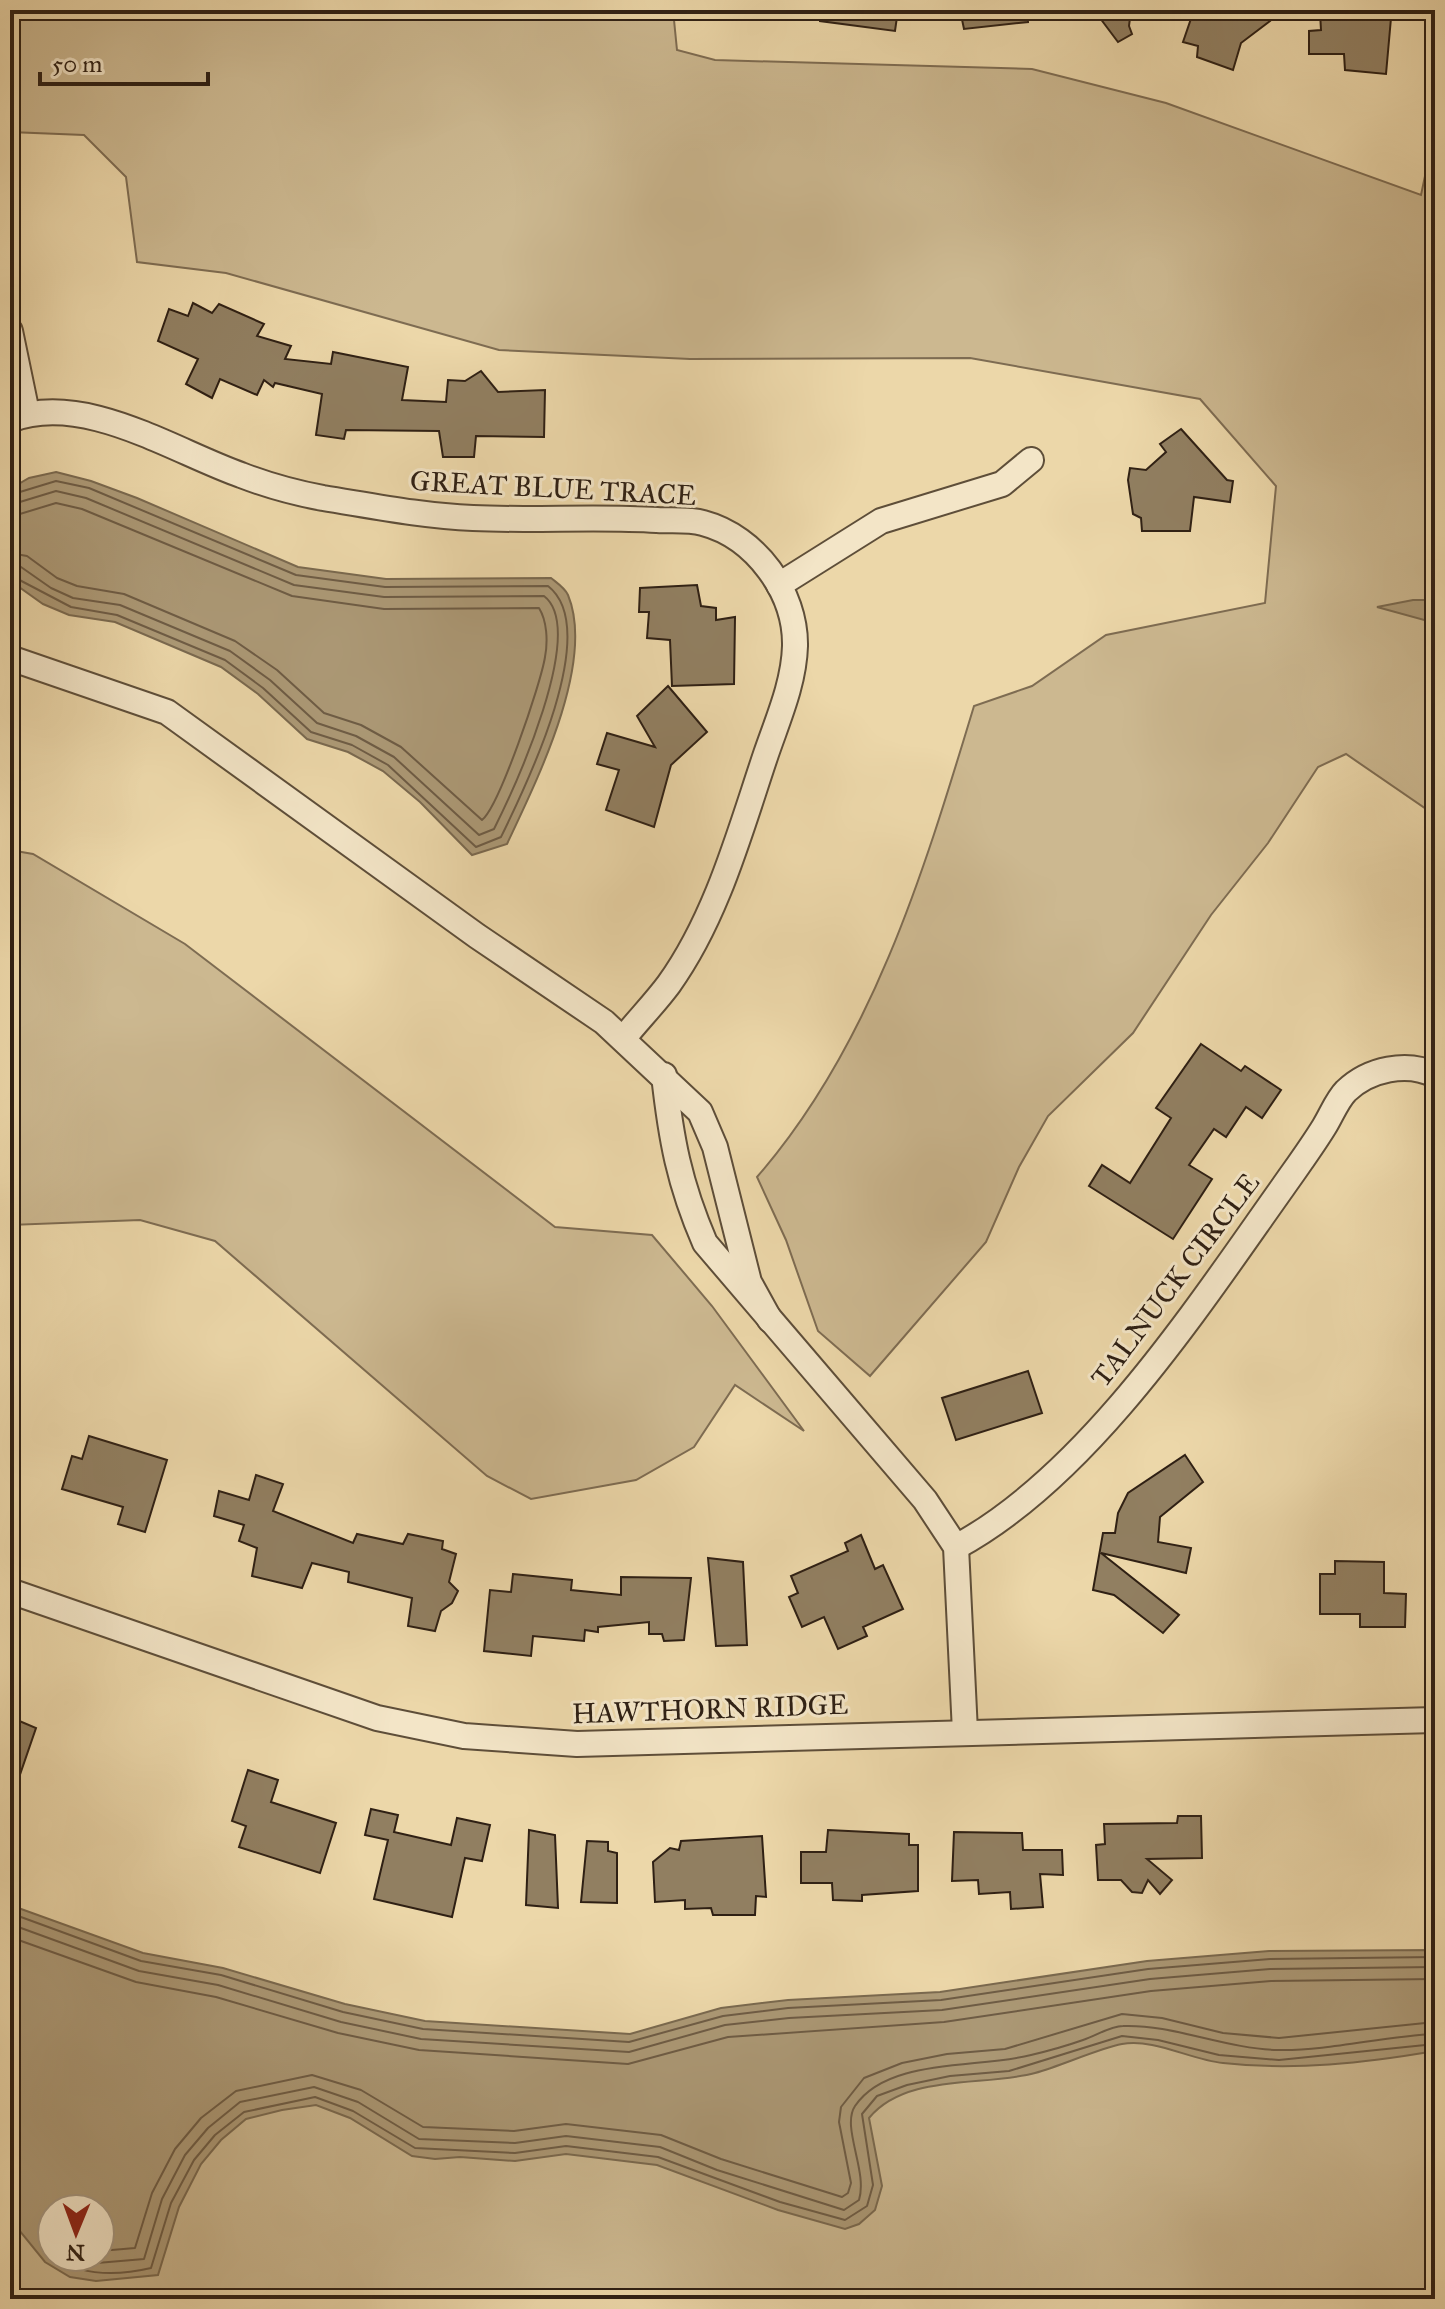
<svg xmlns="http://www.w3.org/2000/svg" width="1445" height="2309" font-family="'IM FELL Great Primer',serif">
	<rect width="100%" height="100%" fill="#ecd7a9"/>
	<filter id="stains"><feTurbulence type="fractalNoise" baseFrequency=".0025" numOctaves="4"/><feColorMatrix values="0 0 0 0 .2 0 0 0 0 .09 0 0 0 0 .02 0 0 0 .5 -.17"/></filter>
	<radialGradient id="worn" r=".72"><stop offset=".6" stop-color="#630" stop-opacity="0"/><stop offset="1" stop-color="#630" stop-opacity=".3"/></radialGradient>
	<!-- green -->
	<g fill="#ccb890" stroke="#7e6c52" stroke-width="2" fill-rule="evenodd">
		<path d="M10,10H673L677,50L715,60L1032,69L1166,103L1421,195L1435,129V815L1346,754L1318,767L1268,843L1211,915L1133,1033L1048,1116L1019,1167L986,1242L870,1376L818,1331L786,1240L757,1177C872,1045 924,871 974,706L1032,686L1106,635L1265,603L1276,486L1200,399L970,358L690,359L499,350L226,273L137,262L126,177L84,135L10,132Z"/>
		<path d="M10,850L33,854L185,944L555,1227L652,1235L712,1306L804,1431L735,1385L694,1447L636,1480L531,1499L487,1476L215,1241L140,1220L10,1225Z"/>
		<path d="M10,1919L548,2060L1435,1986V2299H10ZM52,2209H100V2257H52Z"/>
	</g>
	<!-- water -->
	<g fill="#ac9976" stroke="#7a694f" stroke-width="2" fill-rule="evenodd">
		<path d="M56,472L91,481L137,498L298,567L386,579L551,578C557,583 565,588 568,595C596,663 536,782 507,844L472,855L420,802L383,771L348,752L307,739L258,694L221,667L115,622L69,615L43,604L12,582L10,489L29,478Z"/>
		<path d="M1413,600H1435V623L1377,607Z"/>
		<path d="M10,1905L143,1953L223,1968L345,2004L425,2021L630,2034L721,2008L788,2000L940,1992L1147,1961L1269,1951L1435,1950V2051C1365,2063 1294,2071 1223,2063C1191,2060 1154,2038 1122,2044C1097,2049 1061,2066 1035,2073C983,2087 906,2073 869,2118L882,2186L875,2210L859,2224L845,2229L778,2210L657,2165L566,2154L515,2161L460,2157L435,2159L412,2156L350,2118L316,2105L282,2110L246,2119L221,2140L201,2164L179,2207L158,2275L96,2281L70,2277L45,2262L10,2219ZM52,2209H100V2257H52Z"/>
	</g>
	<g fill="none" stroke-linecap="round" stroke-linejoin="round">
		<!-- shore -->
		<g stroke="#6e5c45" stroke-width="2">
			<path d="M10,495L56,481L89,488L296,575L385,587L548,586C603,629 526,786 501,837L476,847L388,765L352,745L311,732L263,688L225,660L117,615L71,607L10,575"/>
			<path d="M10,505L56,491L86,498L294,585L384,597L544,596C588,630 514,789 494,829L479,835L394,757L356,736L317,723L270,680L230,651L120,605L73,598L51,588L21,567L10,565"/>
			<path d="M10,517L56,503L82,509L292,596L384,609L539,608C547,621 548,641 545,657C541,683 499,807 482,820L401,747L361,725L324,713L277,670L235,641L124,594L77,586L57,578L27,556L10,553"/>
			<path d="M10,1913L141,1961L221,1975L343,2012L423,2029L629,2042L723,2016L788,2008L941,2000L1148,1969L1270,1959L1435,1957"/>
			<path d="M10,1924L139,1971L218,1985L341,2022L421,2039L629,2052L725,2025L789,2018L942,2010L1150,1979L1270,1969L1435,1967"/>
			<path d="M10,1937L136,1982L216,1997L338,2033L419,2050L628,2064L728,2037L944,2022L1151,1991L1271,1981L1435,1979"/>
			<path d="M100,2251L135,2248L152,2193L175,2149L201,2118L236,2091L312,2075L361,2090L423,2127L514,2131L566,2124L661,2135L721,2159L842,2197L848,2193L851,2183L839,2122L841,2107L864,2078L902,2063L947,2054L1005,2049L1122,2014L1162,2018L1223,2033L1279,2038L1435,2022"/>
			<path d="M53,2257C82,2276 117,2276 151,2268L171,2203L194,2160L215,2135L244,2112L315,2097L353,2111L415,2148L515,2153L566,2146L658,2157L780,2202L845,2220L867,2206L873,2185L862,2114L877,2096L907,2085L950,2076L1009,2071L1122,2036L1158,2040L1219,2055L1279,2060L1435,2044"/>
			<path d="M71,2257L97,2263L144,2259L162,2199L185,2155L208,2128L240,2102L314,2087L358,2102L419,2139L515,2143L566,2136L660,2147L717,2170L844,2210L859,2200C868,2171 841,2127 855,2106C888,2057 979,2069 1031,2055C1048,2051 1066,2046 1083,2040C1096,2036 1110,2026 1123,2026C1172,2024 1226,2049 1278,2050C1331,2051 1383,2036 1435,2034"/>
		</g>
	</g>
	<!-- building -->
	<g fill="#917f61" stroke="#2f2014" stroke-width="2">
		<path d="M820,10H898L895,31L820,21Z"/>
		<path d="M960,10H1027L1028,22L964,29Z"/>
		<path d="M1094,10H1131L1129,26L1132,34L1118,42Z"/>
		<path d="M1194,10L1227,16L1234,10H1263L1270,21L1241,43L1233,70L1197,57L1198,46L1183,42Z"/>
		<path d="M1380,10V18H1391L1386,74L1345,70L1344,54H1309V31L1321,30L1320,12Z"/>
		<path d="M193,303L212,313L219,304L264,324L257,336L291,346L285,359L331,364L333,352L408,367L402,400L446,402L448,380L465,381L481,371L498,392L545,390L544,437L476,436L474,457H443L439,431L346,430L344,439L316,435L322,394L275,383L273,387L264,380L257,395L220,379L212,398L186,384L198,359L158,341L169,309L188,316Z"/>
		<path d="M1181,429L1227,480L1233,481L1230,502L1194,497L1190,531H1142L1141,518L1133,514L1128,480L1130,468L1146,470L1166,452L1160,444Z"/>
		<path d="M697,585L701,606L716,608V620L735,617L734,684L672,686L670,640L647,638L649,612H639L640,588Z"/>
		<path d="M668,686L707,732L671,765L654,827L606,810L619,770L597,764L607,733L655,747L637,716Z"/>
		<path d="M1201,1044L1241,1071L1245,1066L1281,1090L1262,1118L1246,1107L1226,1137L1214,1129L1189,1165L1212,1179L1173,1239L1089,1186L1102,1165L1130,1183L1171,1118L1156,1108Z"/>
		<path d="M1028,1371L1042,1413L956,1440L942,1398Z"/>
		<path d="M89,1436L167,1460L145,1532L118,1524L123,1507L62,1489L72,1456L82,1459Z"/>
		<path d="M1185,1455L1203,1482L1160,1517L1158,1542L1191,1548L1186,1573L1101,1553L1179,1615L1163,1633L1114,1595L1093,1590L1103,1533H1115L1118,1513L1128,1493Z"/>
		<path d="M256,1475L283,1484L273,1511L353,1543L357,1534L403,1544L408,1534L443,1541L442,1549L456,1554L449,1582L458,1591L452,1603L441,1611L435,1631L408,1626L412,1598L348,1582L349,1572L312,1563L302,1588L252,1576L257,1548L239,1541L244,1525L214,1516L219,1491L249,1500Z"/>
		<path d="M861,1535L875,1569L883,1565L903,1609L863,1627L867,1636L838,1649L824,1617L802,1627L789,1597L798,1593L791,1576L848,1551L845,1543Z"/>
		<path d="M708,1558L743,1562L747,1645L716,1646Z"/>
		<path d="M1335,1561L1384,1562V1593L1406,1594L1405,1627H1360V1614H1320V1574H1335Z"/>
		<path d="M513,1574L572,1580L571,1590L621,1595V1577L691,1578L684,1640L664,1641L662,1634H649V1622L598,1627V1632L585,1630L584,1641L533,1636L531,1656L484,1651L490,1590L511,1592Z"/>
		<path d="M10,1717L36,1728L13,1795L10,1794Z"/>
		<path d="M248,1770L278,1780L271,1802L336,1823L320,1873L239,1847L246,1826L232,1821Z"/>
		<path d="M371,1809L398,1815L394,1832L451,1845L457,1818L490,1825L482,1861L465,1858L452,1917L374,1899L388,1840L365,1835Z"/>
		<path d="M1178,1816H1201L1202,1858L1147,1859L1172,1880L1160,1894L1148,1880L1142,1893L1132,1892L1121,1880H1098L1096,1845L1105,1844L1104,1824L1177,1823Z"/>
		<path d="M529,1830L555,1835L558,1908L526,1905Z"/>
		<path d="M828,1830L909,1834V1845H918V1891L862,1895V1901L833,1900L832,1883H801V1852H826Z"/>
		<path d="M954,1832L1022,1833L1023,1850H1062L1063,1875L1040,1874L1043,1907L1011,1909L1010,1892L979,1894L978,1880L952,1881Z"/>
		<path d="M762,1836L766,1897L756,1896L755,1915H713L711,1908L685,1909V1900L655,1902L653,1862L670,1848L679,1850L681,1841Z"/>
		<path d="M587,1841L608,1842V1851L617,1853V1903L581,1902Z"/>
	</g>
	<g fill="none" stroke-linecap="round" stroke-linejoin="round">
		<defs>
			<g id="street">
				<path d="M10,331L27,413"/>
				<path d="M10,420C83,391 173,451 241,475C267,485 296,493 323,498C373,506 423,516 473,518C534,521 596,516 657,520C672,521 689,519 703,523C756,537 796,593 795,646C794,683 778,719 766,754C740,831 717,917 669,984C655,1003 638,1020 623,1039"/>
				<path d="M779,585L881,521L1002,484L1031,460"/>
				<path d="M10,658L167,712L477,936L604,1022L700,1112L715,1147L749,1282L770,1320"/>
				<path d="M664,1075C671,1139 679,1183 705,1243L925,1500L956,1547L965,1732"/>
				<path d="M956,1547C1088,1476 1197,1308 1283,1187C1297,1167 1311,1148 1324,1127C1331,1116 1337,1100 1346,1091C1369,1069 1407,1061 1435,1075"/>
				<path d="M10,1591L377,1718L464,1736L577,1744L1435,1720"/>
			</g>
		</defs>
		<!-- street casing -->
		<use href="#street" stroke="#5e4e39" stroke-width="28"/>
		<!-- street -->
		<use href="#street" stroke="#f3e5c7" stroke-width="24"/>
	</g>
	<g text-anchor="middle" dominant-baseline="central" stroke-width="6" stroke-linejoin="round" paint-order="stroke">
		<!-- street labels -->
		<g font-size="28" fill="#2f2014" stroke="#f3e5c7">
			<text transform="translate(553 488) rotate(3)">GREAT BLUE TRACE</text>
			<text transform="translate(1175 1280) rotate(-53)">TALNUCK CIRCLE</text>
			<text transform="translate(710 1709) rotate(-2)">HAWTHORN RIDGE</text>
		</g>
	</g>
	<!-- margin -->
	<rect width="1445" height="2309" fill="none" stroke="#ecd7a9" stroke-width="40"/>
	<rect x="12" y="12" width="1421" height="2285" fill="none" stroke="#2f2014" stroke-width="4"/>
	<rect x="20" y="20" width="1405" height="2269" fill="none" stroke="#2f2014" stroke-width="2"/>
	<!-- north arrow -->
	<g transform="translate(76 2233) rotate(181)"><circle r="38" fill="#f3e5c7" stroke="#a5967f" stroke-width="2"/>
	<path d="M0-6L14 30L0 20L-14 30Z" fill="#8f2418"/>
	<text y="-12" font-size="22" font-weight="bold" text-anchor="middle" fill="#2f2014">N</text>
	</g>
	<!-- scale -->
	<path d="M40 72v12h168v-12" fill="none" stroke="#2f2014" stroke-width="4"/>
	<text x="52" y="72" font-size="24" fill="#2f2014" stroke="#f3e5c7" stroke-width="6" paint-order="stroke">50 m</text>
	<rect width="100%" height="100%" filter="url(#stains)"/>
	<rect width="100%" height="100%" fill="url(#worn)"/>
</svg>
